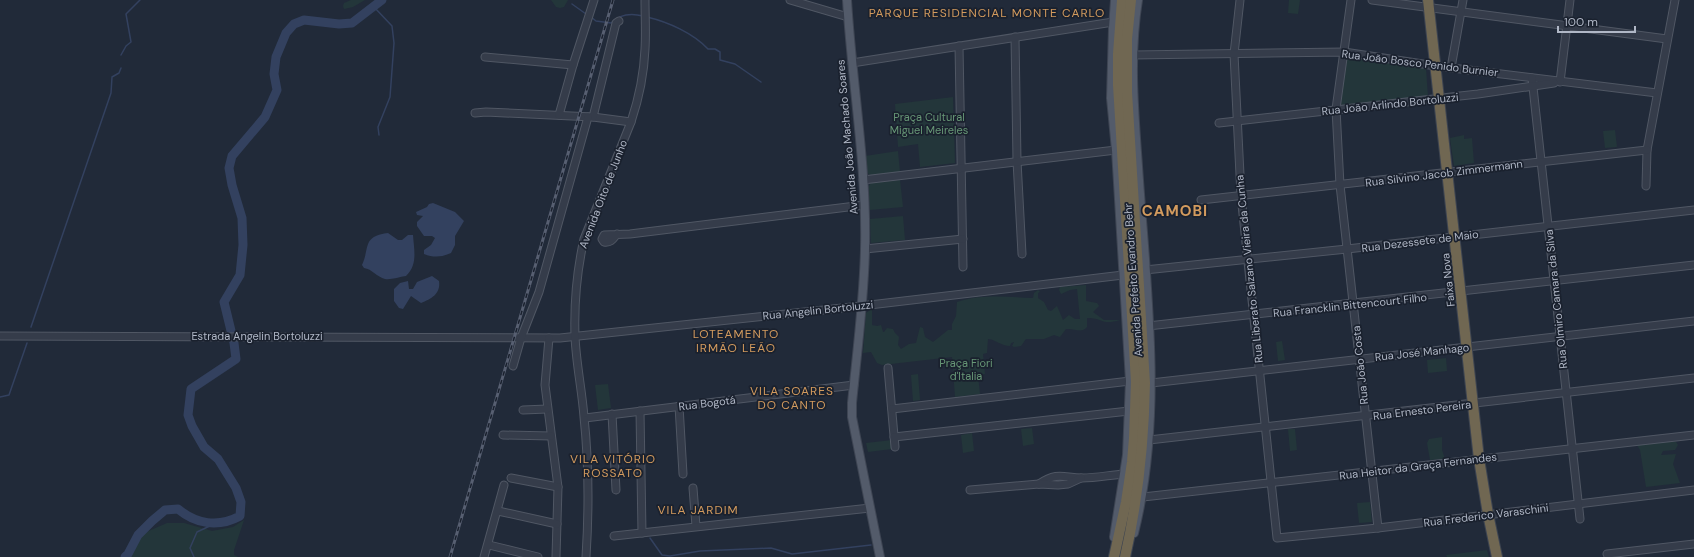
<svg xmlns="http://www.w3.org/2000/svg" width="1694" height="557" font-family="'DM Sans',sans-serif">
	<rect width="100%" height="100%" fill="#212a39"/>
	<!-- green -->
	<g fill="#23363a">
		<path d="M351,0H365L353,7L344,9L343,6L344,3Z"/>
		<path d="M551,0H568L564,7L560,8L556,7Z"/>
		<path d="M1289,0H1300L1298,14L1288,13Z"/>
		<path d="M1345,56L1426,68L1428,97L1339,105Z"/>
		<path d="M953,97L955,163L920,167L918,144L898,147L895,104Z"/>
		<path d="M1615,130L1617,147L1605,148L1603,131Z"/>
		<path d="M1464,135V139L1472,138L1474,163L1454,166L1450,138Z"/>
		<path d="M898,151L900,172L871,175L867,173L865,156Z"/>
		<path d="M900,180L903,207L870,210L868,187L871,183Z"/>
		<path d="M903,216L905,240L871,243L870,219Z"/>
		<path d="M1086,285V301L1097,303L1099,306L1093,312L1104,320H1120C1101,326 1102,317 1087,318V327C1081,334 1075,328 1066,329L1060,337L1054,335L1044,339H1026L1021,346L1014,347L1012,346L1014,342L1011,343L1010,346C1001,346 997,340 988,339L987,353L983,354L985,374L978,375L980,394L955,397L952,357L882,365L877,363L871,352L863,353L866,313L870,310H872V325L877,326L881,325L883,332H884L887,328L893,329L895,333L899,337L898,345L901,349L909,344L916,343L920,327L923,328L925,337L933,342L948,330H952V324L956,316L957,302C982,294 1007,297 1033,298L1034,293L1038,290L1040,292L1038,293V298L1044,302L1048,310L1051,311L1057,306L1063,320L1069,315L1075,319H1080L1077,289L1070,290L1061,294L1059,290L1060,287Z"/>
		<path d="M1282,341L1285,360L1278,361L1276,342Z"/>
		<path d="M1446,358L1447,371L1428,373L1427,360Z"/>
		<path d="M918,374L920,400L913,401L911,375Z"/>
		<path d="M608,384L611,408L598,410L595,385Z"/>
		<path d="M1032,428L1034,444L1023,446L1021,429Z"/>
		<path d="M1288,429H1295L1297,450L1290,451Z"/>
		<path d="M972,433L974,451L963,453L961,435Z"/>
		<path d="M1442,437V450L1445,459L1430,460L1427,443L1429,439Z"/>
		<path d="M892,440V449L868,452L866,443Z"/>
		<path d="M1668,441L1676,442L1678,445L1675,450L1663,451L1661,455L1676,454L1673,464L1680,483L1646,487L1640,450L1637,445Z"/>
		<path d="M1370,502L1372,522L1359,523L1357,503Z"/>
		<path d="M244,520L234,550V555L238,557H128L131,555L132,549L144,533L167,523H184L212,531L233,527Z"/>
		<path d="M1487,550L1489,557H1447L1446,555Z"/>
	</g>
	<!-- water -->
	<g fill="#33415f">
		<path d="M433,203L455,212L464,221L455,236V245L451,253C442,257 434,258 424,254V250L431,245L435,238L432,236H424L417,226V222L423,216L417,215L416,212L427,207L429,204Z"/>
		<path d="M388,233L398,240H402L408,235H413C414,250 418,265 406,276C399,277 391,280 385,279C377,277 372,269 364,268L362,265C370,248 362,236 388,233Z"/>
		<path d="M432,276L439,281C441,294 431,299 421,303L411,296L403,309L399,308L394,301V289L400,283L408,281L409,289H413L417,282Z"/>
	</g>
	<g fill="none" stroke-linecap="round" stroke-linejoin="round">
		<!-- stream -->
		<g stroke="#33415f" stroke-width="1.5">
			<path d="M572,4L586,14"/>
			<path d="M374,7L392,26L394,43L390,97L378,127L379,135"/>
			<path d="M591,17L596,21L611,23C620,14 632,13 643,16"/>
			<path d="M647,17C668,22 693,33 708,49H715L720,52V60L735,64L761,82"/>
			<path d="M121,55L126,46L131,42L126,14L140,0"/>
			<path d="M31,327L111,93L112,77L119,73L121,68"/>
			<path d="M0,397L9,395L27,343"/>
			<path d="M650,538L662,555L670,556L700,551L771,548L792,554L871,545"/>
			<path d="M194,557L190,548L197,532L214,524"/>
		</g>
		<!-- river -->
		<path stroke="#33415f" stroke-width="9" d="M125,557L128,554L138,535L152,521L165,510L178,509C196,524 218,528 240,516L241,502L236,488L218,459L204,447L192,426L188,415L191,389L236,359L234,343L224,302L240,275L243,245L242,218L232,185L229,168L232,156L265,117L277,90L274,74L276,57L286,33L294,24L304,20L339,24L352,23L382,0"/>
		<defs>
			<g id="minor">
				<path d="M790,0L848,17"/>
				<path d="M1240,0L1234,54L1241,195L1277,538L1378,528L1694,490"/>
				<path d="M1351,0L1336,109L1340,185L1378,528"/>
				<path d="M1372,0L1667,39"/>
				<path d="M1015,37L1017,161L1022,254"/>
				<path d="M959,46L963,267"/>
				<path d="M1133,55L1344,52L1436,66L1657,93"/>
				<path d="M485,57L573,65"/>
				<path d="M852,63L1113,22"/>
				<path d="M1451,68L1463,0"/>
				<path d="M1532,78L1580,519"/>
				<path d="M1560,82L1570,0"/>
				<path d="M475,113L486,112L593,117L631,122"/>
				<path d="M559,115L573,65L594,0"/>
				<path d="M593,117L616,23L619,21"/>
				<path d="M1219,123L1478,94L1554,83"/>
				<path d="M863,180L1116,150"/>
				<path d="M1646,186L1647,150L1675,0"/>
				<path d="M1201,200L1647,150"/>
				<path d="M617,234C613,239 611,243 604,242L602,239L604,235L630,234L864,205"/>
				<path d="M865,249L963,239"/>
				<path d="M1145,270L1347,249L1694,210"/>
				<path d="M1148,326L1694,265"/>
				<path d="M0,336L560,338L861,306L1123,275"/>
				<path d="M549,338L545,385L558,487L556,557"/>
				<path d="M513,366L521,338L539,292L588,117"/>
				<path d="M888,368L895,447"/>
				<path d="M1151,383L1694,321"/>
				<path d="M679,406L683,474"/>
				<path d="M892,409L1130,381"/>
				<path d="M523,410L547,409"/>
				<path d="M640,411L642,533"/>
				<path d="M612,414L616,490"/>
				<path d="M585,418L854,385"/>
				<path d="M503,435L551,436"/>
				<path d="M894,437L1129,411"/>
				<path d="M1149,440L1694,378"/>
				<path d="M511,478L558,487"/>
				<path d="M1039,484C1058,471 1064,478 1082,478C1096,478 1110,475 1124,474"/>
				<path d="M693,488L696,526"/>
				<path d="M970,490L1039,484L1058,485L1068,484L1081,478"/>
				<path d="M1143,497L1694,435"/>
				<path d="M498,511L557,524"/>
				<path d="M614,536L870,508"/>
				<path d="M489,545L538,557"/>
				<path d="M1607,554L1694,544"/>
				<path d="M484,557L504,485"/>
				<path d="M586,557C589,510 589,464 584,417C582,390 576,363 575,336C574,304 577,270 584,239L631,122C639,98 644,74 645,49C646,33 645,16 645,0"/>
			</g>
			<g id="major">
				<path d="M847,0C852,83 867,166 865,249C864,300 857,352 852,403V417L880,557"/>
				<path d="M1134,533C1164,413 1146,287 1138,166C1134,111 1129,55 1138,0"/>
				<path d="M1114,537L1127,455L1130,381L1116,150L1111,98L1113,28L1115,0"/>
			</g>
			<g id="highway">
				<path d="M1428,0L1479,459L1488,514L1497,557"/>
				<path d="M1114,557L1126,502L1132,462L1134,438L1136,382L1118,85V54L1122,0"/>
				<path d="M1125,557C1138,500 1144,441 1145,383L1127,92V39L1131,0"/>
			</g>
		</defs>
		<!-- minor casing -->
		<use href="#minor" stroke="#505764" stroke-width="9"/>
		<!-- major casing -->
		<use href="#major" stroke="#3e4553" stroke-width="10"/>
		<!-- highway casing -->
		<use href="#highway" stroke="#3d4451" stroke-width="12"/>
		<!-- minor -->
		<use href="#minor" stroke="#353c4a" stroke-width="7"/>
		<!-- major -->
		<use href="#major" stroke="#535b6a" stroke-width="8"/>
		<!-- highway -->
		<use href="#highway" stroke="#706752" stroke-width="10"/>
		<defs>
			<path id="rail" d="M450,557L613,0"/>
		</defs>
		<!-- rail casing -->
		<use href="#rail" stroke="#575f71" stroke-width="3"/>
		<!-- rail -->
		<use href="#rail" stroke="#1a212e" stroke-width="1.5" stroke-dasharray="4.5" stroke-linecap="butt"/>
	</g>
	<g text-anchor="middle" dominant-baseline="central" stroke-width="3.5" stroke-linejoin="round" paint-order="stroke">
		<!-- street labels -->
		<g font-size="11" fill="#b0b7c6" stroke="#1a212e">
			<text transform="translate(1420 63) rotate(7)">Rua João Bosco Penido Burnier</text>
			<text transform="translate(1390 104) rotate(-6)">Rua João Arlindo Bortoluzzi</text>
			<text transform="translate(847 137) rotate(-95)">Avenida João Machado Soares</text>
			<text transform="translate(1444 173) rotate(-7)">Rua Silvino Jacob Zimmermann</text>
			<text transform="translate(603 194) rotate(-69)">Avenida Oito de Junho</text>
			<text transform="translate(1420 241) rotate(-7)">Rua Dezessete de Maio</text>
			<text transform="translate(1249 269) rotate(-96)">Rua Liberato Salzano Vieira da Cunha</text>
			<text transform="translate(1133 280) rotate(-94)">Avenida Prefeito Evandro Behr</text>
			<text transform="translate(1448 280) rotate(-96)">Faixa Nova</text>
			<text transform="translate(1556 299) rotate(-96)">Rua Olmiro Camara da Silva</text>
			<text transform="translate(1350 305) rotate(-6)">Rua Francklin Bittencourt Filho</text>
			<text transform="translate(818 310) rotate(-6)">Rua Angelin Bortoluzzi</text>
			<text x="257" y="336">Estrada Angelin Bortoluzzi</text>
			<text transform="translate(1422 352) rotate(-6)">Rua José Manhago</text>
			<text transform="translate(1360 365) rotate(-96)">Rua João Costa</text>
			<text transform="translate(707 403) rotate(-7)">Rua Bogotá</text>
			<text transform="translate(1422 410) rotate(-7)">Rua Ernesto Pereira</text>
			<text transform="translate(1418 466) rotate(-7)">Rua Heitor da Graça Fernandes</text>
			<text transform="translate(1486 515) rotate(-7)">Rua Frederico Varaschini</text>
		</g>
		<!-- park labels -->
		<g font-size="11" fill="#679776" stroke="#1a212e">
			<text x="929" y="117">Praça Cultural<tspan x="929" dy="13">Miguel Meireles</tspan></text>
			<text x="966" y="363">Praça Fiori<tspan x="966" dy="13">d'Italia</tspan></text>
		</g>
		<!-- neighbourhood labels -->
		<g font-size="12" letter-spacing="1" fill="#d39b5e" stroke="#1a212e">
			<text x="987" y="13">PARQUE RESIDENCIAL MONTE CARLO</text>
			<text x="736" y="334">LOTEAMENTO<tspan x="736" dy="14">IRMÃO LEÃO</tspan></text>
			<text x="792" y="391">VILA SOARES<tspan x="792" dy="14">DO CANTO</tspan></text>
			<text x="613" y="459">VILA VITÓRIO<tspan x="613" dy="14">ROSSATO</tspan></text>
			<text x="698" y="510">VILA JARDIM</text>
		</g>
		<!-- district labels -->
		<g font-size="15" font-weight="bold" letter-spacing="1" fill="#d39b5e" stroke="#1a212e">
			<text x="1175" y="211">CAMOBI</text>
		</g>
	</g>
	<!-- scale -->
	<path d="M1558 26v6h77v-6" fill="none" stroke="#b0b7c6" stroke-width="2"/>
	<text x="1564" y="26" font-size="12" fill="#b0b7c6" stroke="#1a212e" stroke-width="3" paint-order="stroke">100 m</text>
</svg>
